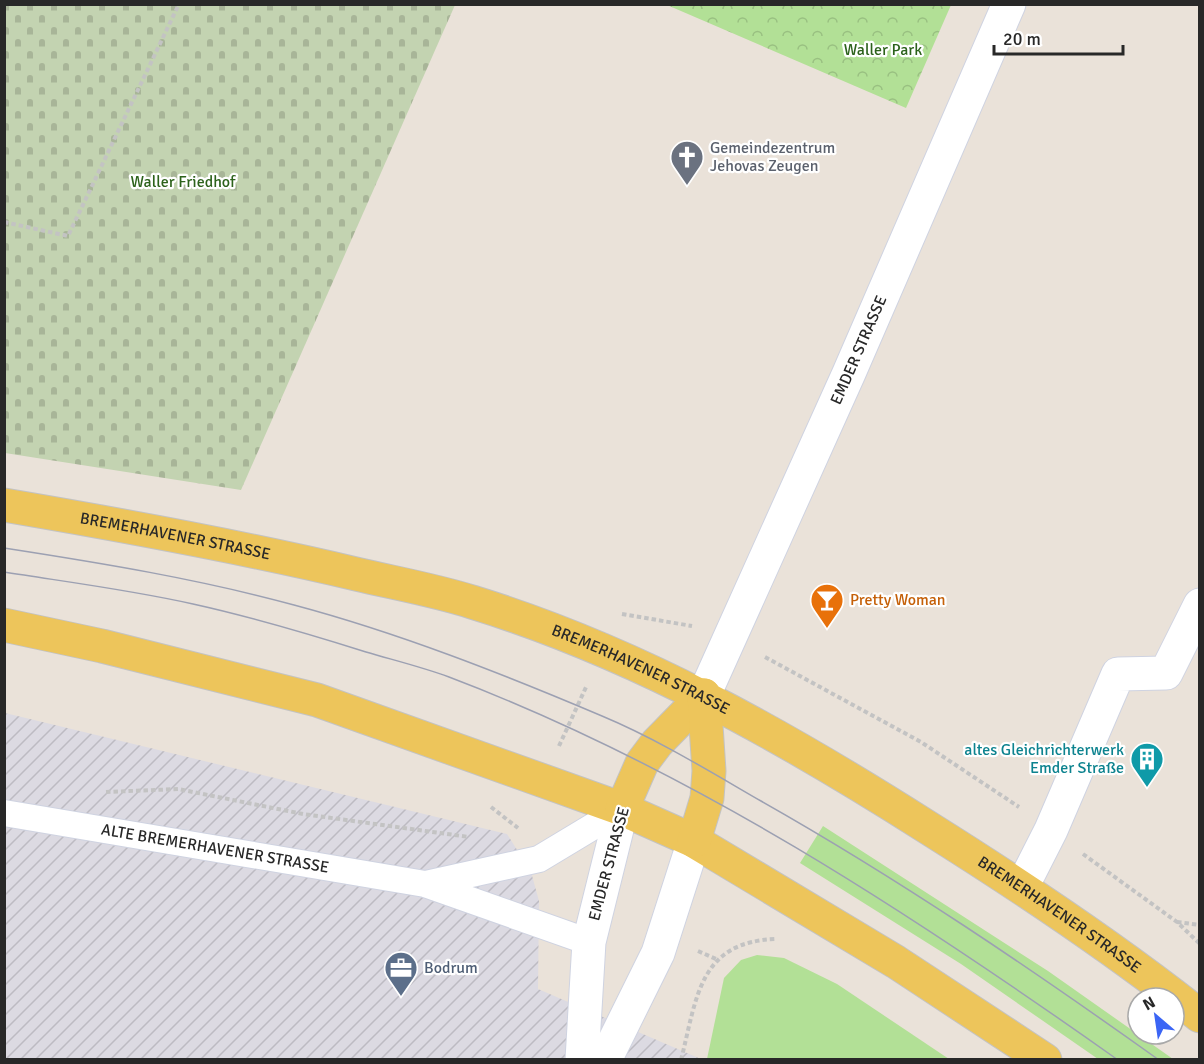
<svg xmlns="http://www.w3.org/2000/svg" width="1204" height="1064" font-family="Signika,sans-serif">
	<defs>
		<pattern id="industrial-furrows" width="10" height="10" patternUnits="userSpaceOnUse" patternTransform="scale(1.5)"><rect width="10" height="10" fill="#dcdae2"/><path d="M-1 1l2-2M0 10L10 0M9 11l2-2" fill="none" stroke="#bdbbc2"/></pattern>
		<pattern id="cemetery-stones" width="16" height="16" patternUnits="userSpaceOnUse" patternTransform="scale(1.5)"><rect width="16" height="16" fill="#c3d3b1"/><path d="M2 7V4a2 2 0 0 1 4 0v3zM10 15v-3a2 2 0 0 1 4 0v3z" fill="#a8b598"/></pattern>
		<pattern id="park-crowns" width="20" height="18" patternUnits="userSpaceOnUse" patternTransform="scale(1.5)"><rect width="20" height="18" fill="#b2e096"/><path d="M2 6a3 3 0 1 1 6 0M12 15a3 3 0 1 1 6 0" fill="none" stroke="#99c081"/></pattern>
	</defs>
	<rect width="100%" height="100%" fill="#eae2d9"/>
	<!-- industrial -->
	<path fill="url(#industrial-furrows)" d="M5,713L507,834L531,872L539,901L538,989L701,1059L5,1060Z"/>
	<!-- grass -->
	<g fill="#b2e096">
		<path d="M823,826L1048,971L1173,1059H1098L961,964L800,863Z"/>
		<path d="M757,955L784,958L837,984L949,1059H707L724,978L741,960Z"/>
	</g>
	<!-- cemetery -->
	<path fill="url(#cemetery-stones)" d="M4,5H455L241,490L5,453Z"/>
	<!-- park -->
	<path fill="url(#park-crowns)" d="M667,5H951L906,108Z"/>
	<g fill="none" stroke-linecap="round" stroke-linejoin="round">
		<defs>
			<g id="service">
				<path id="s1" d="M4,813L425,884L589,942"/>
				<path d="M426,884L539,859L622,809"/>
			</g>
			<g id="minor">
				<path id="s2" d="M704,695L849,373L1009,4"/>
				<path d="M1022,887L1051,830L1118,674L1166,673L1200,605"/>
			</g>
			<g id="tertiary">
				<path d="M582,1060L589,942L622,809"/>
				<path d="M605,1060L658,953L694,841"/>
			</g>
			<g id="primary">
				<path id="s3" d="M4,505C122,525 239,546 356,574C394,583 434,590 472,602C635,652 784,736 927,827C1021,886 1113,947 1200,1016"/>
				<path d="M4,625L102,646L317,700L622,809L694,841L896,962L1045,1060"/>
				<path d="M622,809L642,763L657,743L704,695"/>
				<path d="M694,841L707,798L709,771L704,695"/>
			</g>
		</defs>
		<!-- service casing -->
		<use href="#service" stroke="#cfd3e1" stroke-width="28"/>
		<!-- minor casing -->
		<use href="#minor" stroke="#cfd3e1" stroke-width="35"/>
		<!-- tertiary casing -->
		<use href="#tertiary" stroke="#cfd3e1" stroke-width="35"/>
		<!-- primary casing -->
		<use href="#primary" stroke="#c3c3c3" stroke-width="35"/>
		<!-- path -->
		<g stroke="#c3c3c3" stroke-width="4" stroke-dasharray="4.5 3" stroke-linecap="butt">
			<path d="M4,222L68,236L179,4"/>
			<path d="M622,614L692,626"/>
			<path d="M765,657L921,742L1019,807"/>
			<path d="M559,746L587,685"/>
			<path d="M106,792L178,789L303,814L469,837"/>
			<path d="M491,807L518,828"/>
			<path d="M1083,854L1177,922L1200,944"/>
			<path d="M1177,922L1200,925"/>
			<path d="M698,951L716,959"/>
			<path d="M681,1060C697,997 699,941 777,939"/>
		</g>
		<!-- service -->
		<use href="#service" stroke="#fff" stroke-width="26"/>
		<!-- minor -->
		<use href="#minor" stroke="#fff" stroke-width="33"/>
		<!-- tertiary -->
		<use href="#tertiary" stroke="#fff" stroke-width="33"/>
		<!-- primary -->
		<use href="#primary" stroke="#edc55b" stroke-width="33"/>
		<!-- tram -->
		<g stroke="#9ca0b2" stroke-width="1.5">
			<path d="M4,548C101,563 199,579 294,605C399,633 503,674 602,716C657,739 709,771 761,801C899,879 1030,968 1159,1060"/>
			<path d="M4,572C67,582 131,590 193,604C252,617 309,634 366,652C393,660 422,667 449,677C689,768 909,912 1118,1060"/>
		</g>
	</g>
	<!-- icons -->
	<defs>
		<symbol id="church-pin" viewBox="-11 -11 22 30"><path d="M0 17L-7.5 6A9.5 9.5 0 1 1 7.5 6Z" fill="#6b7280" stroke="#fff"/><path d="M-1.2-6h2.4v3.5h3.3v2.4h-3.3V6h-2.4V-.1h-3.3v-2.4h3.3Z" fill="#fff"/></symbol>
		<symbol id="bar-pin" viewBox="-11 -11 22 30"><path d="M0 17L-7.5 6A9.5 9.5 0 1 1 7.5 6Z" fill="#e8710a" stroke="#fff"/><path d="M-6-5H6L.8 .8V4.5H3.5V6h-7V4.5H-.8V.8Z" fill="#fff"/></symbol>
		<symbol id="building-pin" viewBox="-11 -11 22 30"><path d="M0 17L-7.5 6A9.5 9.5 0 1 1 7.5 6Z" fill="#0f9aa8" stroke="#fff"/><path d="M-4-6H4V6H1V3H-1V6H-4ZM-2.5-4.3h1.7v1.8h-1.7ZM.8-4.3h1.7v1.8H.8ZM-2.5-1h1.7V.8h-1.7ZM.8-1h1.7V.8H.8Z" fill="#fff"/></symbol>
		<symbol id="office-pin" viewBox="-11 -11 22 30"><path d="M0 17L-7.5 6A9.5 9.5 0 1 1 7.5 6Z" fill="#5c6f8a" stroke="#fff"/><path d="M-6-3h4V-5.5h4V-3h4V5H-6ZM-1-4.5V-3h2v-1.5ZM-6 0V1H6V0Z" fill="#fff"/></symbol>
	</defs>
	<g fill-rule="evenodd">
		<use href="#church-pin" x="668" y="138" width="38" height="52"/>
		<use href="#bar-pin" x="808" y="581" width="38" height="52"/>
		<use href="#building-pin" x="1128" y="740" width="38" height="52"/>
		<use href="#office-pin" x="382" y="949" width="38" height="52"/>
	</g>
	<g text-anchor="middle" dominant-baseline="central" stroke-width="4.5" stroke-linejoin="round" paint-order="stroke">
		<!-- park labels -->
		<g font-size="16" fill="#2c621b" stroke="#fff">
			<text x="883" y="50">Waller Park</text>
			<text x="183" y="182">Waller Friedhof</text>
		</g>
		<!-- worship labels -->
		<g font-size="16" fill="#5b616d" stroke="#fff" text-anchor="start">
			<text x="710" y="148">Gemeindezentrum<tspan x="710" dy="18">Jehovas Zeugen</tspan></text>
		</g>
		<!-- street labels -->
		<g font-size="16" fill="#282828" stroke="#fff">
			<text stroke="none"><textPath href="#s2" startOffset="378">EMDER STRASSE</textPath></text>
			<text stroke="none"><textPath href="#s3" startOffset="174">BREMERHAVENER STRASSE</textPath></text>
			<text stroke="none"><textPath href="#s3" startOffset="660">BREMERHAVENER STRASSE</textPath></text>
			<text stroke="none"><textPath href="#s1" startOffset="214">ALTE BREMERHAVENER STRASSE</textPath></text>
			<text transform="translate(609 864) rotate(-75)">EMDER STRASSE</text>
			<text stroke="none"><textPath href="#s3" startOffset="1146">BREMERHAVENER STRASSE</textPath></text>
		</g>
		<!-- food labels -->
		<g font-size="16" fill="#c56008" stroke="#fff" text-anchor="start">
			<text x="850" y="600">Pretty Woman</text>
		</g>
		<!-- culture labels -->
		<g font-size="16" fill="#0d838f" stroke="#fff" text-anchor="end">
			<text x="1124" y="750">altes Gleichrichterwerk<tspan x="1124" dy="18">Emder Straße</tspan></text>
		</g>
		<!-- service labels -->
		<g font-size="16" fill="#4e5e75" stroke="#fff" text-anchor="start">
			<text x="424" y="968">Bodrum</text>
		</g>
	</g>
	<!-- border -->
	<rect width="1204" height="1064" fill="none" stroke="#282828" stroke-width="12"/>
	<!-- north arrow -->
	<g transform="translate(1156 1016) rotate(331)"><circle r="28" fill="#ffffff" stroke="#a9a9a9" stroke-width="1.5"/>
	<path d="M0-4.5L10 22L0 15L-10 22Z" fill="#3b65f5"/>
	<text y="-9" font-size="16" font-weight="bold" text-anchor="middle" fill="#282828">N</text>
	</g>
	<!-- scale -->
	<path d="M994 45v9h129v-9" fill="none" stroke="#282828" stroke-width="3"/>
	<text x="1003" y="45" font-size="18" fill="#282828" stroke="#ffffff" stroke-width="4.5" paint-order="stroke">20 m</text>
</svg>
